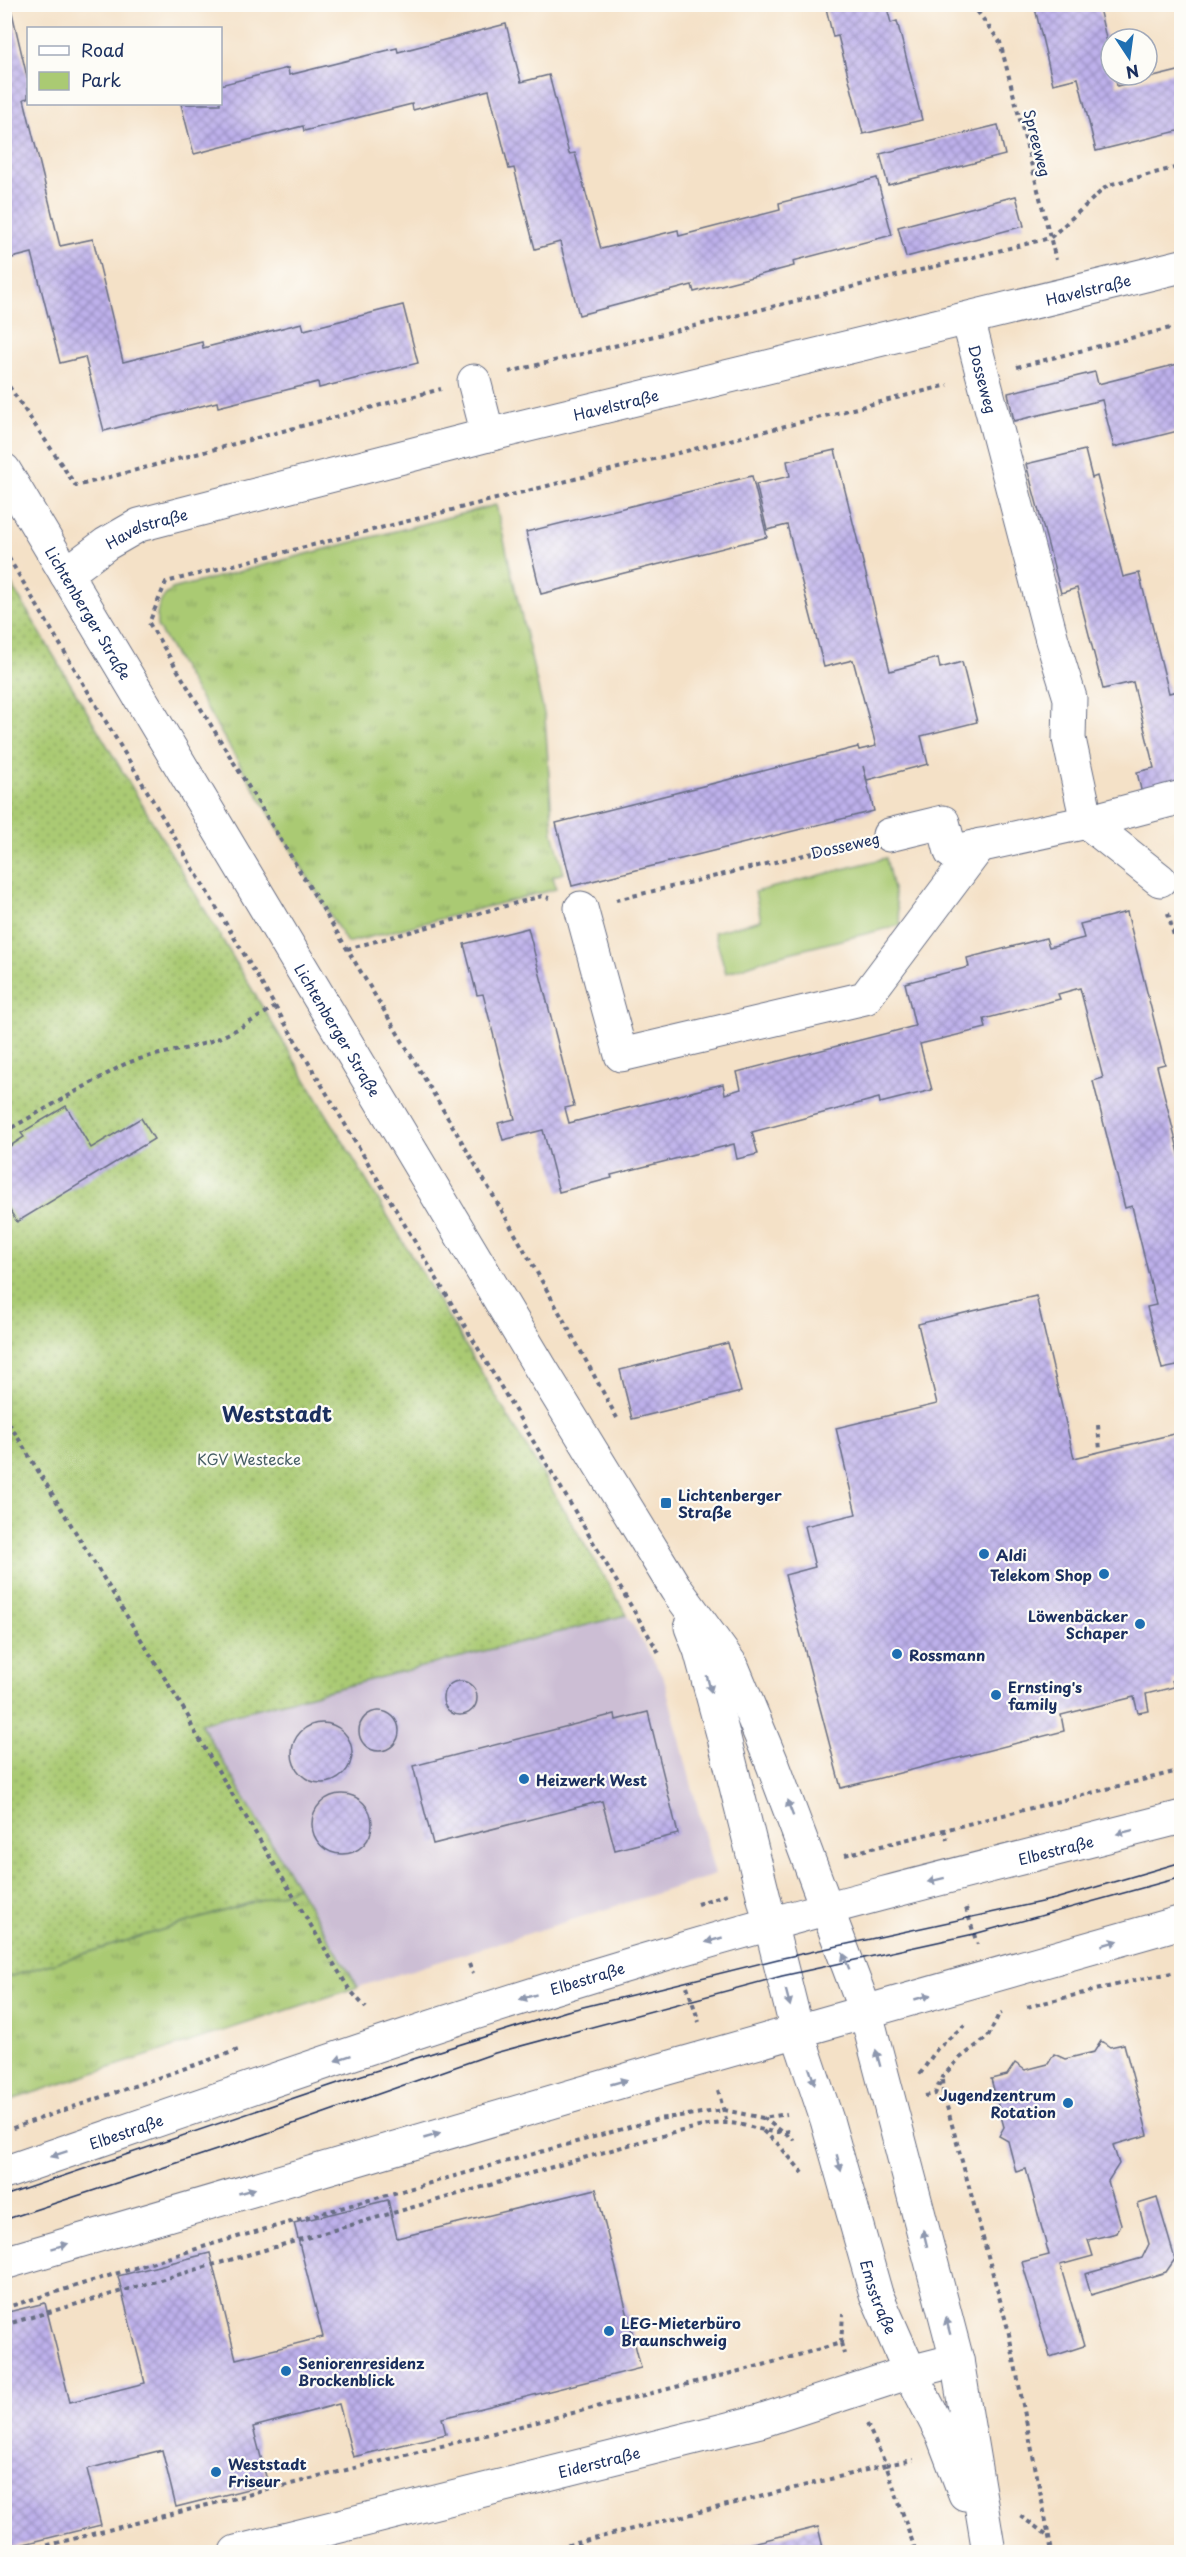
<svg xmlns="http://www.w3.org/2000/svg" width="1186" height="2557" font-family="'Playpen Sans',sans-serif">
	<defs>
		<pattern id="grass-tufts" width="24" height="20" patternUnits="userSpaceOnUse" patternTransform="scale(1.5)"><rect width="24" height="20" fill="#aaca73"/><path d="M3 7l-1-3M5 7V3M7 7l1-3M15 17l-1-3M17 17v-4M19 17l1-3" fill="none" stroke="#8aa462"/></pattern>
		<pattern id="garden-dots" width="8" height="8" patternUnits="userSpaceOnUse" patternTransform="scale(1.5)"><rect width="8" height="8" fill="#aaca73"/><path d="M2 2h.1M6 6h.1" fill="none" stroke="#8aa462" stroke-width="1.8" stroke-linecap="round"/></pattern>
		<pattern id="building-cross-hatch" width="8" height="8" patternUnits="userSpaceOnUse" patternTransform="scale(1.5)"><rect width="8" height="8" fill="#beb1eb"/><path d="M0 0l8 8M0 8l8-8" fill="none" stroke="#9a90c2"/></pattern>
	</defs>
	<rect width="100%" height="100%" fill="#fdfcf7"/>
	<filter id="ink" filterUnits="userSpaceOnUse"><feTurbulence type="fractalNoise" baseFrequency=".0167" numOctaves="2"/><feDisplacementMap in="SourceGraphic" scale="12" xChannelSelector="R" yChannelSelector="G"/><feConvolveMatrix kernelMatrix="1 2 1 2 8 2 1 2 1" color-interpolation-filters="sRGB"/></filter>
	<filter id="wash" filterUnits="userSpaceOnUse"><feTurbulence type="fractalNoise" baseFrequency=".008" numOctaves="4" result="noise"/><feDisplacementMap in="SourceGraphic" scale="24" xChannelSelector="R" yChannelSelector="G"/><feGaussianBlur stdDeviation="1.35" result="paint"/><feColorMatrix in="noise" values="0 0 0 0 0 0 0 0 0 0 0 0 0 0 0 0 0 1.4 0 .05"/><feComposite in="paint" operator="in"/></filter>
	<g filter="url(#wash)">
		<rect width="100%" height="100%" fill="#f4e1c7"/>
		<!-- industrial -->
		<path fill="#ccbed4" d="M627,1615L664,1679L715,1875L358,1987L200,1724Z"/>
		<!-- grass -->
		<g fill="url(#grass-tufts)" stroke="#627c68" stroke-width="1.5">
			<path d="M496,505L545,718L553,832L564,873L553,876L556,889L347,943L157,626C156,610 159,599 172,589Z"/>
			<path d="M297,1886L358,1987L5,2102V1978L289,1891Z"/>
		</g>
		<!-- park -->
		<path fill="#aaca73" stroke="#627c68" stroke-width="1.5" d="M886,858L901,925L773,957L726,973L714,932L761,920L755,892Z"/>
		<!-- garden -->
		<path fill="url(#garden-dots)" stroke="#627c68" stroke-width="1.5" d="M4,572L266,1013L627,1615L200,1723L297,1886L289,1891L5,1978Z"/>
		<g id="blocks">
			<!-- building -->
			<g fill="url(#building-cross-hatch)">
				<path d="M4,4H10L28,81V98L24,99L60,246L93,239L123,362L202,342L203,348L302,323L304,330L403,305L418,363L319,388L318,382L218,407L217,402L104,431L85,357L60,363L32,253L4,260Z"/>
				<path d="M825,4H886L891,23L897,21L922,120L863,134L838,36L833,37Z"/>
				<path d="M1034,4H1098L1111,59V75H1115L1117,86L1182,70V130L1096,151L1078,78L1053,84Z"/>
				<path d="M506,24L521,82L549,75L569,154L575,153L601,249L678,230L679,236L780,210L779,203L877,178L892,235L793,261L794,266L694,292L692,285L579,315L560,242L535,249L514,168L509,169L489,90L413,110L412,104L304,131L303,126L194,154L181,104H220V85L288,68L289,75L397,48L398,52Z"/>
				<path d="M998,125L1005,155L888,185L880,154Z"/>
				<path d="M1016,196L1024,226L906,257L898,227Z"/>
				<path d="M1182,363V430L1114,447L1102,400L1014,421L1008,393L1095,372L1098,384Z"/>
				<path d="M835,450L890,671L938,658L940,668L962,662L977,722L921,736L928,764L867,780L863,766L874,811L572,886L556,823L858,747L859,750L876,746L853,660L824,667L787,525L767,530L756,484L790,476L787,461Z"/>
				<path d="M1085,450L1092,478L1097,476L1123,577L1139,573L1169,693L1182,690V794L1144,803L1137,772L1154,768L1133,682L1103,689L1077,588L1061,593L1026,464Z"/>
				<path d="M752,476L767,537L541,594L526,532Z"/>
				<path d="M1127,912L1165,1064L1157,1066L1182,1165V1365L1162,1369L1147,1307L1156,1305L1132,1206L1125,1208L1093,1081L1103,1078L1080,988L1058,994L1060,999L984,1019L986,1028L920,1044L932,1090L880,1103L879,1098L752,1132L758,1154L737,1159L734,1144L611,1175L612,1178L559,1192L543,1130L503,1140L498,1123L515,1119L483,994L477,995L464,944L528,928L574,1106L565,1108L569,1123L723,1084L725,1094L741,1089L737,1072L915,1026L905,983L969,967L967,958L1046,938L1049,947L1084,938L1080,924Z"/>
				<path d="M66,1106L91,1148L141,1118L154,1139L17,1222L4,1201V1150L24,1137L21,1133Z"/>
				<path d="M1036,1296L1074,1458L1182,1432V1678L1172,1680L1174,1687L1146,1694L1149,1711L1138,1713L1134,1697L1061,1715L1064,1731L841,1788L785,1575L815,1567L805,1526L856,1514L836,1428L937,1404L918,1324Z"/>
				<path d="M728,1343L741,1392L632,1419L620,1370Z"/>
				<circle cx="460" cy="1698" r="17"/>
				<circle cx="379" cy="1731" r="20"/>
				<path d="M648,1712L678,1834L615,1850L602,1801L433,1844L413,1766L615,1714L616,1720Z"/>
				<circle cx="322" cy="1753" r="30"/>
				<circle cx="342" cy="1824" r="30"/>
				<path d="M1101,2041L1110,2047L1124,2044L1148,2135L1113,2145L1119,2164L1108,2181L1121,2224L1117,2233L1088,2240L1093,2256L1060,2265L1084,2346L1050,2357L1022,2262L1049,2255L1026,2169L1016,2172L1008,2141L999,2136L1004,2127L991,2079L1007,2075L1015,2063L1025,2070L1048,2064L1054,2054L1065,2059L1094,2052Z"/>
				<path d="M596,2189L641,2368L442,2418L446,2434L353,2457L339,2404L253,2427L268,2484L176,2507L162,2450L87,2469L101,2525L4,2549V2313L45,2303L70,2402L145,2383L118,2276L210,2253L236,2359L323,2337L294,2223L388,2200L397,2238Z"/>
				<path d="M1157,2198L1175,2259L1166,2272L1091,2295L1085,2274L1142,2258L1149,2244L1138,2204Z"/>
				<path d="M818,2527L824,2552H716Z"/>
			</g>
		</g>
	</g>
	<g filter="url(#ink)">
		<use href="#blocks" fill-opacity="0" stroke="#676d83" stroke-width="1.5"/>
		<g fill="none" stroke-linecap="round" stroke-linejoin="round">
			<defs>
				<g id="minor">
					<path id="s1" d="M968,319L1052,640L1070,698L1069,739L1087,822L1160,880"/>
					<path d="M474,381L488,435"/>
					<path id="s2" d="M4,470L540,1367L676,1589L732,1666L773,1765L866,2013L957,2360L989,2552"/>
					<path id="s3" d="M66,574L106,544L139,525L488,435L1182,266"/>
					<path d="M889,835L943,822L951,852L1087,822L1182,797"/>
					<path d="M581,908L621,1055L865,998L980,845"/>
					<path id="s4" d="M691,1627L700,1650L724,1738L797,2031L827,2120L876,2294L910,2372L943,2436L965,2494"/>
					<path id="s5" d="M4,2173C228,2096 452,2016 679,1950C846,1901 1014,1860 1182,1817"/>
					<path d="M4,2263L657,2071L1182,1922"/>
					<path id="s6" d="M236,2552L760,2421L910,2372L957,2360"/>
				</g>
			</defs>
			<!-- minor casing -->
			<use href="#minor" stroke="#676d83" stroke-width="35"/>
			<!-- path -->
			<g stroke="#676d83" stroke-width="4" stroke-dasharray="4.5 4.5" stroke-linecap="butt">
				<path d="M972,4L1000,42L1056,260"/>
				<path d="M1017,367L1182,325"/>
				<path d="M509,372L1050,238L1108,185L1182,166"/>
				<path d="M4,379L76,486L441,389"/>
				<path d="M4,550L659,1653"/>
				<path d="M616,900L854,843"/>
				<path d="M1168,913L1182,966"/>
				<path d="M347,949L542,896L549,898"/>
				<path d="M4,1132L123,1065C148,1054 173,1053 199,1045C229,1036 252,1021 278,1005"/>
				<path d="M4,1415L189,1718L192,1727L349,1989L366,2008"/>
				<path d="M617,1418C472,1147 308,886 149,623L166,582L948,385"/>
				<path d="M1098,1425L1100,1451"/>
				<path d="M944,1829L947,1840"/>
				<path d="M845,1855L1182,1770"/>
				<path d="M697,1904L727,1894"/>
				<path d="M966,1908L977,1944"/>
				<path d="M469,1964L473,1974"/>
				<path d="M687,1986L699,2022"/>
				<path d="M1027,2007L1136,1980L1182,1971"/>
				<path d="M920,2074L937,2049L967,2023"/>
				<path d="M942,2080L943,2092L1008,2329L1052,2552"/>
				<path d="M718,2090L727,2123"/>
				<path d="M925,2096L935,2094L942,2077L960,2058L988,2037L999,2014L1002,2013"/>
				<path d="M763,2118L794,2140"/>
				<path d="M4,2131L241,2049"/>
				<path d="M763,2131L778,2144L803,2173"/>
				<path d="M4,2308L216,2243L658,2119L724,2110L763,2118L787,2114"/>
				<path d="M4,2325L653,2138C672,2134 711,2122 728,2123C750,2124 772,2137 793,2130"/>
				<path d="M841,2343L843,2314"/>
				<path d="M867,2424L886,2465L913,2460"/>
				<path d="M1020,2516L1049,2536"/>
				<path d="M21,2552L763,2365L841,2343L844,2354"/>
				<path d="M541,2552L886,2465L916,2552"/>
				<path d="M1161,2552L1182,2547"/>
			</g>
			<!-- minor -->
			<use href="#minor" stroke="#fff" stroke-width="33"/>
			<!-- tram -->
			<g stroke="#1b2f5e" stroke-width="1.5">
				<path d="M4,2196L359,2076L567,2011L778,1959L1055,1899L1182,1862"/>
				<path d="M4,2220L256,2137L495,2053L782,1976L974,1934L1182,1877"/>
			</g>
		</g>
		<!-- one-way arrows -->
		<defs><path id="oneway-solid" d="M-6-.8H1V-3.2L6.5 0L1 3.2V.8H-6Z" transform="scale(1.5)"/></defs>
		<g fill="#8d97ae">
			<use href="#oneway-solid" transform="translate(709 1684) rotate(75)"/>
			<use href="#oneway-solid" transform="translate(790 1808) rotate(-111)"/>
			<use href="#oneway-solid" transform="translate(1125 1832) rotate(166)"/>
			<use href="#oneway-solid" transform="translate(936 1880) rotate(166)"/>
			<use href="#oneway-solid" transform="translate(714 1940) rotate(164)"/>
			<use href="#oneway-solid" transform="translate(1110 1943) rotate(-16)"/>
			<use href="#oneway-solid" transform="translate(846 1961) rotate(-112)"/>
			<use href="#oneway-solid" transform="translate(528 1997) rotate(163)"/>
			<use href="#oneway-solid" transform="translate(923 1997) rotate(-16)"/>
			<use href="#oneway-solid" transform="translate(788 1998) rotate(75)"/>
			<use href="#oneway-solid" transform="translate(343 2058) rotate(161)"/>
			<use href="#oneway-solid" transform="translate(878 2058) rotate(-105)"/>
			<use href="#oneway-solid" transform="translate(812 2076) rotate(71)"/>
			<use href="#oneway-solid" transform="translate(619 2082) rotate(-16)"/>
			<use href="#oneway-solid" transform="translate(432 2136) rotate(-16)"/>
			<use href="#oneway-solid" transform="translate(59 2154) rotate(161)"/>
			<use href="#oneway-solid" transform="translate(839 2163) rotate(75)"/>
			<use href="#oneway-solid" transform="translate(247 2191) rotate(-16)"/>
			<use href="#oneway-solid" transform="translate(925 2238) rotate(-104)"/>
			<use href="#oneway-solid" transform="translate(60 2246) rotate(-17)"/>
			<use href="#oneway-solid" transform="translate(948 2326) rotate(-105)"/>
		</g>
	</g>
	<!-- markers -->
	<g fill="#1f6fb2" stroke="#fdfcf7" stroke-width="2">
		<rect x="660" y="1497" width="12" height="12" rx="3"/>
		<circle cx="984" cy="1554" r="6"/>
		<circle cx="1104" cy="1574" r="6"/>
		<circle cx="1140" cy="1624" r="6"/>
		<circle cx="897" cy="1654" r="6"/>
		<circle cx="996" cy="1695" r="6"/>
		<circle cx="524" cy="1779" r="6"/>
		<circle cx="1068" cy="2103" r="6"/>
		<circle cx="609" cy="2331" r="6"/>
		<circle cx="286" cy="2371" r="6"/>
		<circle cx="216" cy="2472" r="6"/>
	</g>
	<g text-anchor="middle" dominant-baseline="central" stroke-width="4.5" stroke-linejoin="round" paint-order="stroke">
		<!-- street labels -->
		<g font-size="15" fill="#1b2f5e" stroke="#fdfcf7">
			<text transform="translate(1038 143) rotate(76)">Spreeweg</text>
			<text stroke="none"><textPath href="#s3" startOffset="1066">Havelstraße</textPath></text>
			<text stroke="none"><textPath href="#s1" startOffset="62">Dosseweg</textPath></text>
			<text stroke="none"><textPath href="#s3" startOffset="580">Havelstraße</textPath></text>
			<text stroke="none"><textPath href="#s3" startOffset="94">Havelstraße</textPath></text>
			<text stroke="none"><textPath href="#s2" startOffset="166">Lichtenberger Straße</textPath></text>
			<text transform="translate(845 845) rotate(-13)">Dosseweg</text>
			<text stroke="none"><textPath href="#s2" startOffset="652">Lichtenberger Straße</textPath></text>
			<text stroke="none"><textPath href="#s5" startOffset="1101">Elbestraße</textPath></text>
			<text stroke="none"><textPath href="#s5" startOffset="615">Elbestraße</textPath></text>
			<text stroke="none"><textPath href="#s5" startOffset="129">Elbestraße</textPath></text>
			<text stroke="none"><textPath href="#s4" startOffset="696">Emsstraße</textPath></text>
			<text stroke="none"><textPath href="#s6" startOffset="374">Eiderstraße</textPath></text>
		</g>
		<!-- park labels -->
		<g font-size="15" fill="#465e64" stroke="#fdfcf7">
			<text x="249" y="1458">KGV Westecke</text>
		</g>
		<!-- poi labels -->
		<g font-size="15" font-weight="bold" fill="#1b2f5e" stroke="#fdfcf7" text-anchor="start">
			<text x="678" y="1494">Lichtenberger<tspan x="678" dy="17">Straße</tspan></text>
			<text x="996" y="1554">Aldi</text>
			<text x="1092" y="1574" text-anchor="end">Telekom Shop</text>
			<text x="1128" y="1615" text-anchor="end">Löwenbäcker<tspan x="1128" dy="17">Schaper</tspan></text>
			<text x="909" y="1654">Rossmann</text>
			<text x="1008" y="1686">Ernsting's<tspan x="1008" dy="17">family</tspan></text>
			<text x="536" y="1779">Heizwerk West</text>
			<text x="1056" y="2094" text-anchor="end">Jugendzentrum<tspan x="1056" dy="17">Rotation</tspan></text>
			<text x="621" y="2322">LEG-Mieterbüro<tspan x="621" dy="17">Braunschweig</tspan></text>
			<text x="298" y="2362">Seniorenresidenz<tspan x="298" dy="17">Brockenblick</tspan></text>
			<text x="228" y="2463">Weststadt<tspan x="228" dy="17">Friseur</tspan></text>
		</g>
		<!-- district labels -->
		<g font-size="21" font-weight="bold" fill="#1b2f5e" stroke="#fdfcf7">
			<text x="277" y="1413">Weststadt</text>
		</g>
	</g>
	<!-- margin -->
	<rect width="1186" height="2557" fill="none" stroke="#fdfcf7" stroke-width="24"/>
	<!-- legend -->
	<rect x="27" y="27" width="195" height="78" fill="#fdfcf7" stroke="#a3aaba" stroke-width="1.5"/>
	<rect x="39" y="46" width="30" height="9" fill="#ffffff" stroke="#a3aaba" stroke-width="1.5"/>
	<text x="81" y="57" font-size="18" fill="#1b2f5e">Road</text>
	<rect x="39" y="72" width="30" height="18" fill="#aaca73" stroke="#a3aaba" stroke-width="1.5"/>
	<text x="81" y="87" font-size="18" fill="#1b2f5e">Park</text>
	<!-- north arrow -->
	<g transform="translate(1129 57) rotate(167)"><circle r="28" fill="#fdfcf7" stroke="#a3aaba" stroke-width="1.5"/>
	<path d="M0-4.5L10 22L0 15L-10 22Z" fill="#1f6fb2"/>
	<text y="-9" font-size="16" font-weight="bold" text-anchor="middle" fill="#1b2f5e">N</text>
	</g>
</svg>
